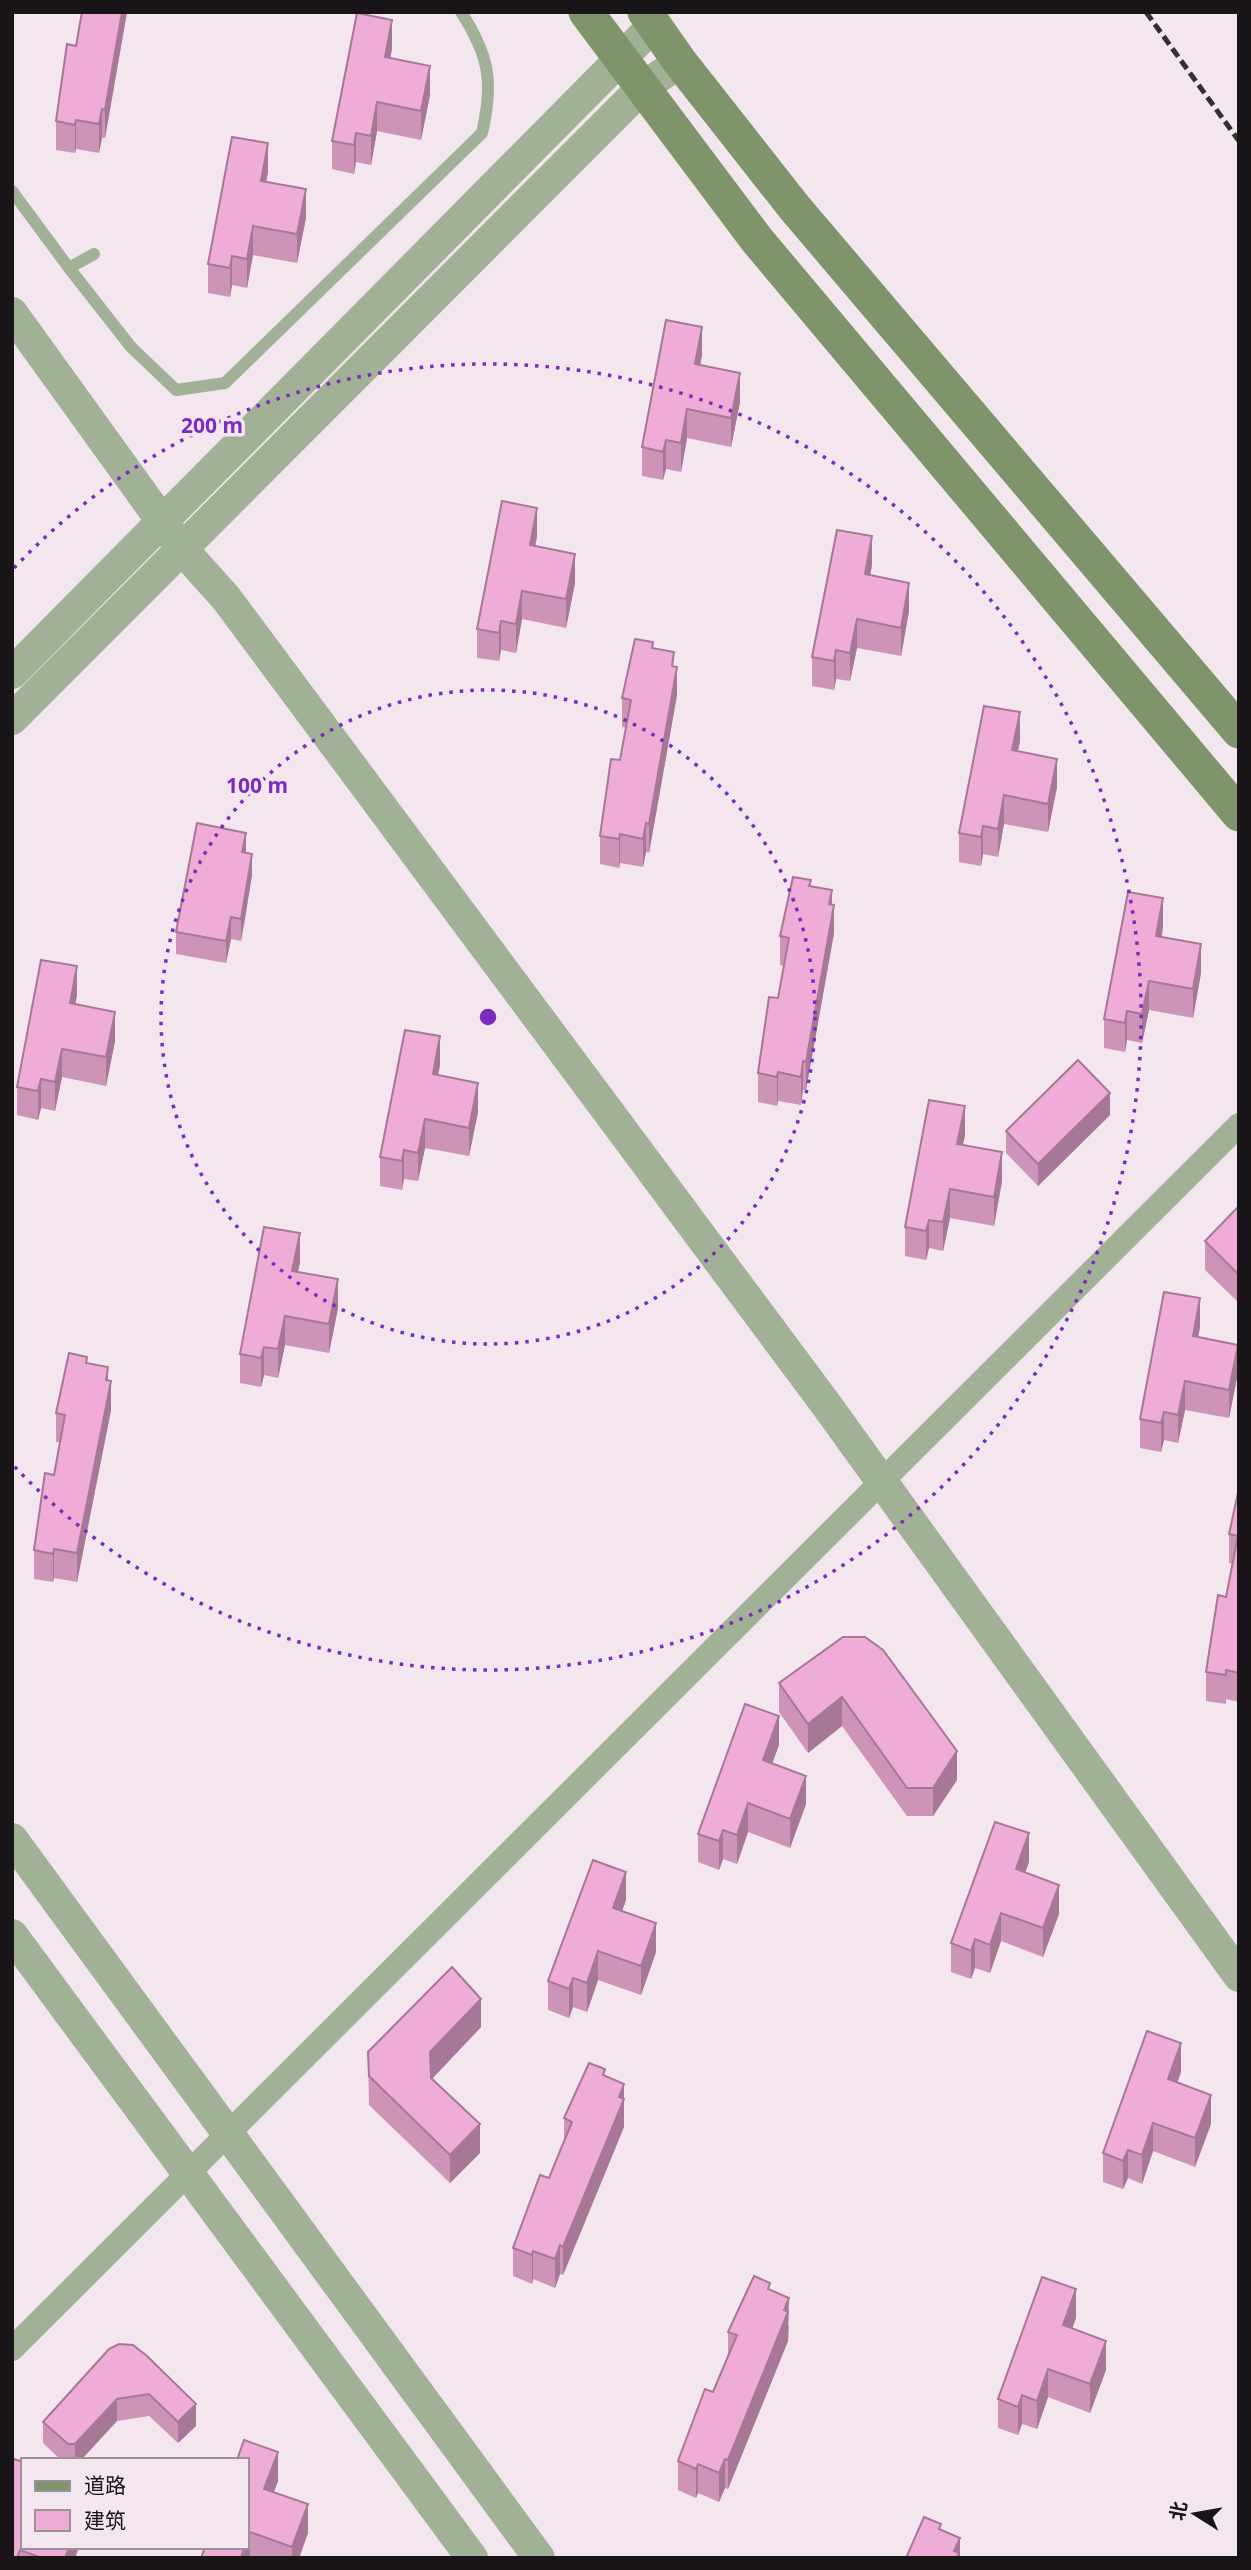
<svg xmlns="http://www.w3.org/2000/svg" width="1251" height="2570" font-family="'Noto Sans','Noto Sans SC',sans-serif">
	<rect width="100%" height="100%" fill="#f3e6ee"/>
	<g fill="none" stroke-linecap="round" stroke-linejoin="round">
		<!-- service -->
		<g stroke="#a1b196" stroke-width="12">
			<path d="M12,191L69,268L94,254"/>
			<path d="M69,268L131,347L176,390L225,383L482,133C494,82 489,55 461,12"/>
		</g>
		<!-- minor -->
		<path stroke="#a1b196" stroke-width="24" d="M12,2349L1239,1125"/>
		<!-- tertiary -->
		<g stroke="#a1b196" stroke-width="32">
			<path d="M12,313L182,549L226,598L825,1403L1239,1976"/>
			<path d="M12,673L654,25"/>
			<path d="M12,719L642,88L680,62"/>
			<path d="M12,1839L539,2558"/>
			<path d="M12,1935L472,2558"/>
		</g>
		<!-- secondary -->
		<g stroke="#7e956c" stroke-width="35">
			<path d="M586,12L757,240L1239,814"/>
			<path d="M645,12L680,62L794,207L1239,731"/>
		</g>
		<!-- rail -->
		<path stroke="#342f32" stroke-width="5" stroke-dasharray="10 5" stroke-linecap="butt" d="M1146,12L1239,141"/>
	</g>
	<!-- wall -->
	<g fill="#ce94b8">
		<path d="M78,12H127L105,138H102L99,153L76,149L75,153L56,150V121L76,46L82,13Z"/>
		<path d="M392,49L390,58L430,95L421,140L377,131L371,165L356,162L354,174L332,169V141Z"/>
		<path d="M268,172L266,182L306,218L297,263L253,255L247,288L232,285L230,297L208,293V264Z"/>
		<path d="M702,355L700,365L740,402L731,447L687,438L681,472L666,469L663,480L642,476V447Z"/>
		<path d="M537,536L535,546L575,583L566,628L522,619L516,653L501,650L499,661L477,658V629Z"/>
		<path d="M872,565L870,575L909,611L901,656L857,648L850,681L836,679L834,690L812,686V657Z"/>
		<path d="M653,649L674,666L677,695L649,853L646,852L643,867L620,863L619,868L600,864V836L620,760L626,728L622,727V698Z"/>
		<path d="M1020,741L1018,751L1057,787L1048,832L1004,824L998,857L983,854L981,866L959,862V833Z"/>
		<path d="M246,853L252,875L245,920L241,941L231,939L226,963L176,954V932Z"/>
		<path d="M811,886L832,904L834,933L806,1090H803L801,1105L778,1101L777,1106L758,1102V1073L778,998L784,966L780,965V936Z"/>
		<path d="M1163,927L1162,937L1201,973L1193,1018L1149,1010L1142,1043L1127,1040L1125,1052L1104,1048V1019Z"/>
		<path d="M77,995L75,1004L115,1041L106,1086L62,1077L55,1111L41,1108L38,1120L17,1115V1087Z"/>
		<path d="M440,1065L438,1075L478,1112L469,1156L425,1148L418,1181L404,1179L402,1190L380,1186V1157Z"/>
		<path d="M1110,1115L1038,1186L1006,1153V1131Z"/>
		<path d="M965,1135L963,1145L1002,1181L994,1226L950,1218L943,1251L929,1248L926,1260L905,1256V1227Z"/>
		<path d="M1239,1206V1303L1205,1270V1241Z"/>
		<path d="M300,1262L298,1272L338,1308L329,1353L285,1345L278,1378L264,1375L261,1387L240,1383V1354Z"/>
		<path d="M1200,1327L1198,1337L1238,1373L1229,1418L1185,1410L1178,1443L1164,1440L1161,1452L1140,1448V1419Z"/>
		<path d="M87,1363L108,1381L111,1410L77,1582L54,1578L53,1582L34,1579V1550L54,1475L60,1442H56V1413Z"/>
		<path d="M1239,1488V1702L1226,1699V1704L1206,1701V1672L1226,1597L1233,1564L1229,1563V1534Z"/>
		<path d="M843,1637L957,1780L933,1816H907L842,1726L808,1753L779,1712V1683Z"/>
		<path d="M779,1745L772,1763L806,1804L790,1848L748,1832L737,1864L723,1859L719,1870L698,1862V1834Z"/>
		<path d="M1029,1862L1025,1873L1059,1914L1043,1957L1001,1941L990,1973L975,1968L971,1979L951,1972V1943Z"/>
		<path d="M626,1900L622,1911L656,1952L641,1995L598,1980L587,2012L573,2007L569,2018L548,2010V1981Z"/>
		<path d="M481,2027L432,2079L480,2153L450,2183L369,2105L368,2052Z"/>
		<path d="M1181,2072L1177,2083L1211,2124L1195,2167L1153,2151L1142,2184L1128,2178L1123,2189L1103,2182V2153Z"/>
		<path d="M605,2076L624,2084V2127L563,2275L560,2274L555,2288L533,2279L532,2284L513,2276V2248L549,2178L564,2142V2118Z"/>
		<path d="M770,2290L789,2327L788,2341L728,2489L725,2488L719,2502L698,2493L696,2498L678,2490V2461L713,2392L728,2356V2332Z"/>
		<path d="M1076,2318L1072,2328L1106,2370L1090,2413L1048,2397L1037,2429L1022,2424L1018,2435L998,2428V2399Z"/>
		<path d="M133,2345L196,2426L178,2443L149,2416L117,2421L81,2460H61L43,2443V2422Z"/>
		<path d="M247,2460L278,2481L274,2492L308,2533L299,2558H201Z"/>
		<path d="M23,2547H78V2551L75,2558H12Z"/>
	</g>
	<!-- shaded-wall -->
	<g fill="#a77896">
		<path d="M122,12H127L105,138V110Z"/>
		<path d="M392,20V49L385,86V57Z"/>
		<path d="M430,66V95L421,140V111Z"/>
		<path d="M377,102V131L371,165V136Z"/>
		<path d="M102,109V138L99,153V124Z"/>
		<path d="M76,120V149L75,153V125Z"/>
		<path d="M356,133V162L354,174V145Z"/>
		<path d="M268,143V172L261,209V181Z"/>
		<path d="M306,189V218L297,263V234Z"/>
		<path d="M253,226V255L247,288V259Z"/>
		<path d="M232,256V285L230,297V268Z"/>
		<path d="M702,327V355L695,393V364Z"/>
		<path d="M740,373V402L731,447V418Z"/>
		<path d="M687,409V438L681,472V443Z"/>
		<path d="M666,440V469L663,480V452Z"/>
		<path d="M537,508V536L530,574V545Z"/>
		<path d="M872,536V565L865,603V574Z"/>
		<path d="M575,554V583L566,628V599Z"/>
		<path d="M909,583V611L901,656V628Z"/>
		<path d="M522,591V619L516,653V624Z"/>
		<path d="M857,619V648L850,681V653Z"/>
		<path d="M501,621V650L499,661V633Z"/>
		<path d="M836,650V679L834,690V661Z"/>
		<path d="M677,667V695L649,853V824Z"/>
		<path d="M1020,712V741L1012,779V750Z"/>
		<path d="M1057,759V787L1048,832V804Z"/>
		<path d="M1004,795V824L998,857V829Z"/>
		<path d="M646,823V852L643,867V839Z"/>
		<path d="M983,826V854L981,866V837Z"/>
		<path d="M246,833V855L242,852Z"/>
		<path d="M620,834V863L619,868V839Z"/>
		<path d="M252,854V875L241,941V919Z"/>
		<path d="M832,890V918L834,905V933L806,1090V1062Z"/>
		<path d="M1163,898V927L1156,965V936Z"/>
		<path d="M231,917V939L226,963V941Z"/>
		<path d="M1201,944V973L1193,1018V989Z"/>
		<path d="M77,966V995L70,1032V1003Z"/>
		<path d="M1149,981V1010L1142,1043V1014Z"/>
		<path d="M1127,1011V1040L1125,1052V1023Z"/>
		<path d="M115,1012V1041L106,1086V1057Z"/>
		<path d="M440,1036V1065L433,1103V1074Z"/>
		<path d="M62,1049V1077L55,1111V1082Z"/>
		<path d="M803,1061V1090L801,1105V1077Z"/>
		<path d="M778,1072V1101L777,1106V1077Z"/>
		<path d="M41,1079V1108L38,1120V1091Z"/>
		<path d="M478,1083V1112L469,1156V1128Z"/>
		<path d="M1110,1093V1115L1038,1186V1164Z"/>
		<path d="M965,1106V1135L957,1172V1144Z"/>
		<path d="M425,1119V1148L418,1181V1153Z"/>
		<path d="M404,1150V1179L402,1190V1161Z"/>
		<path d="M1002,1152V1181L994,1226V1197Z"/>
		<path d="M950,1189V1218L943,1251V1222Z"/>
		<path d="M929,1220V1248L926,1260V1231Z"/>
		<path d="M300,1233V1262L292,1299V1271Z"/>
		<path d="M338,1279V1308L329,1353V1324Z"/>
		<path d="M1200,1298V1327L1193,1365V1336Z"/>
		<path d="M285,1316V1345L278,1378V1349Z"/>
		<path d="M1238,1345V1373L1229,1418V1390Z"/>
		<path d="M264,1347V1375L261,1387V1358Z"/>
		<path d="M108,1367V1395L111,1381V1410L77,1582V1553Z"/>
		<path d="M1185,1381V1410L1178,1443V1415Z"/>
		<path d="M1164,1412V1440L1161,1452V1423Z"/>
		<path d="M54,1549V1578L53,1582V1554Z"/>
		<path d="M842,1697V1726L808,1753V1724Z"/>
		<path d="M779,1716V1745L763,1789V1760Z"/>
		<path d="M957,1751V1780L933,1816V1788Z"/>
		<path d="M806,1776V1804L790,1848V1819Z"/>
		<path d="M748,1803V1832L737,1864V1835Z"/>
		<path d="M723,1830V1859L719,1870V1841Z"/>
		<path d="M1029,1833V1862L1016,1898V1869Z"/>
		<path d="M626,1872V1900L613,1936V1908Z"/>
		<path d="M1059,1885V1914L1043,1957V1928Z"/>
		<path d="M1001,1913V1941L990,1973V1945Z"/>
		<path d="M656,1923V1952L641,1995V1966Z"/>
		<path d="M975,1939V1968L971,1979V1951Z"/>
		<path d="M598,1951V1980L587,2012V1983Z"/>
		<path d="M573,1978V2007L569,2018V1989Z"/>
		<path d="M481,1999V2027L430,2081V2052Z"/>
		<path d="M1181,2043V2072L1168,2108V2079Z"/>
		<path d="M624,2084V2127L563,2275V2247Z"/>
		<path d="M1211,2095V2124L1195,2167V2138Z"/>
		<path d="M1153,2123V2151L1142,2184V2155Z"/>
		<path d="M480,2124V2153L450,2183V2155Z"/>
		<path d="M1128,2150V2178L1123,2189V2161Z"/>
		<path d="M560,2245V2274L555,2288V2259Z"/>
		<path d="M533,2251V2279L532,2284V2255Z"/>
		<path d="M1076,2289V2318L1063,2354V2325Z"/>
		<path d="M789,2298L788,2341L728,2489V2460Z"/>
		<path d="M1106,2341V2370L1090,2413V2384Z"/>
		<path d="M1048,2369V2397L1037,2429V2401Z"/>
		<path d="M1022,2395V2424L1018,2435V2407Z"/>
		<path d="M117,2399V2421L81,2460H75V2444Z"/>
		<path d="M196,2404V2426L178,2443V2422Z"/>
		<path d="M278,2452V2481L264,2517V2489Z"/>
		<path d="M725,2459V2488L719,2502V2473Z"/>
		<path d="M698,2464V2493L696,2498V2469Z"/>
		<path d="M308,2504V2533L299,2558H292V2547Z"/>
		<path d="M250,2532V2558H241L244,2547H247V2540Z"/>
		<path d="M960,2538V2558H954V2551Z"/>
		<path d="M69,2547H78L75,2558H65Z"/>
	</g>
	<!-- building -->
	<g fill="#efacd6" stroke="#a77896" stroke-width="2">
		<path d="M82,12H122L105,110L102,109L99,124L76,120L75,125L56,121L67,44L76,46Z"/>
		<path d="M357,13L392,20L385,57L430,66L421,111L377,102L371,136L356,133L354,145L332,141Z"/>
		<path d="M232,137L268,143L261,181L306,189L297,234L253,226L247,259L232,256L230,268L208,264Z"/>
		<path d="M666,320L702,327L695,364L740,373L731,418L687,409L681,443L666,440L663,452L642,447Z"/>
		<path d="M502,501L537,508L530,545L575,554L566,599L522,591L516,624L501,621L499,633L477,629Z"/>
		<path d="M837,530L872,536L865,574L909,583L901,628L857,619L850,653L836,650L834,661L812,657Z"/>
		<path d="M635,639L653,642L652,648L674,652L672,666L677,667L649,824L646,823L643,839L620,834L619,839L600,836L611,759L620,760L631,700L622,698Z"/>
		<path d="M984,706L1020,712L1012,750L1057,759L1048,804L1004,795L998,829L983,826L981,837L959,833Z"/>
		<path d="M197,823L246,833L242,852L252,854L241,919L231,917L226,941L176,932Z"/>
		<path d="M793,877L811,880L809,886L832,890L829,904L834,905L806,1062L803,1061L801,1077L778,1072L777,1077L758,1073L769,997L778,998L789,938L780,936Z"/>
		<path d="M1128,892L1163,898L1156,936L1201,944L1193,989L1149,981L1142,1014L1127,1011L1125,1023L1104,1019Z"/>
		<path d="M41,960L77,966L70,1003L115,1012L106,1057L62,1049L55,1082L41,1079L38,1091L17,1087Z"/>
		<path d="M405,1030L440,1036L433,1074L478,1083L469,1128L425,1119L418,1153L404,1150L402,1161L380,1157Z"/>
		<path d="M1078,1060L1110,1093L1038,1164L1006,1131Z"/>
		<path d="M929,1100L965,1106L957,1144L1002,1152L994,1197L950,1189L943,1222L929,1220L926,1231L905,1227Z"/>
		<path d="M1239,1206V1275L1205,1241Z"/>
		<path d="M264,1227L300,1233L292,1271L338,1279L329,1324L285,1316L278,1349L264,1347L261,1358L240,1354Z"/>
		<path d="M1164,1292L1200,1298L1193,1336L1238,1345L1229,1390L1185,1381L1178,1415L1164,1412L1161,1423L1140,1419Z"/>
		<path d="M69,1353L87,1357L86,1363L108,1367L106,1380L111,1381L77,1553L54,1549L53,1554L34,1550L45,1473L54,1475L65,1415L56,1413Z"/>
		<path d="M1239,1488V1673L1226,1670V1675L1206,1672L1218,1595L1226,1597L1238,1536L1229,1534Z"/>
		<path d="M843,1637H865L883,1650L957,1751L933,1788H907L842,1697L808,1724L779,1683Z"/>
		<path d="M745,1704L779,1716L763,1760L806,1776L790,1819L748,1803L737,1835L723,1830L719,1841L698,1834Z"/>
		<path d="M995,1822L1029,1833L1016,1869L1059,1885L1043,1928L1001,1913L990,1945L975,1939L971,1951L951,1943Z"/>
		<path d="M593,1860L626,1872L613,1908L656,1923L641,1966L598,1951L587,1983L573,1978L569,1989L548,1981Z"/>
		<path d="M452,1967L481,1999L430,2052L431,2078L480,2124L450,2155L369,2076L368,2052Z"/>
		<path d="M1147,2031L1181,2043L1168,2079L1211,2095L1195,2138L1153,2123L1142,2155L1128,2150L1123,2161L1103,2153Z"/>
		<path d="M589,2063L605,2069L603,2075L624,2084L619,2097L624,2099L563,2247L560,2245L555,2259L533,2251L532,2255L513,2248L540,2175L549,2178L572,2122L564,2118Z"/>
		<path d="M754,2276L770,2283L768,2289L789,2298L784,2310L788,2312L728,2460L725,2459L719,2473L698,2464L696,2469L678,2461L705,2389L713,2392L737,2335L728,2332Z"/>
		<path d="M1042,2277L1076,2289L1063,2325L1106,2341L1090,2384L1048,2369L1037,2401L1022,2395L1018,2407L998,2399Z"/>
		<path d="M119,2344L133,2345L147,2356L196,2404L178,2422L149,2394L117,2399L75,2444H68L43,2422L109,2349Z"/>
		<path d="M244,2440L278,2452L264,2489L308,2504L292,2547L250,2532L247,2540V2460H237Z"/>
		<path d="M14,2459L23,2462V2547H69L65,2558H42L20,2550L17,2558H12V2463Z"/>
		<path d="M924,2517L941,2524L939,2529L960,2538L954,2551L959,2553L957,2558H906Z"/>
		<path d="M205,2547H244L241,2558H201Z"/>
	</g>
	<!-- distance rings -->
	<g fill="none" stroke="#7b2cbf" stroke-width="3.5" stroke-dasharray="3.5 7">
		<circle cx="488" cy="1017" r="327"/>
		<path d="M14 568A653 653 0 1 1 14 1466"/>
	</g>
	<circle cx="488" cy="1017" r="10" fill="#7b2cbf" stroke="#f3e6ee" stroke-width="3.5"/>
	<g font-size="21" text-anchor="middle" font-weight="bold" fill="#7b2cbf" stroke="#f3e6ee" stroke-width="7" stroke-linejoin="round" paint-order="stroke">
		<text x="212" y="433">200 m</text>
		<text x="257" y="793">100 m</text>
	</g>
	<!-- border -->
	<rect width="1251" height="2570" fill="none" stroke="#181417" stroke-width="28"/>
	<!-- legend -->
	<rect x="21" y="2458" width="228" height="91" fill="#f3e6ee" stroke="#9b9298" stroke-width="2"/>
	<rect x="35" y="2481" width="35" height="10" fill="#7e956c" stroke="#9b9298" stroke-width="2"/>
	<text x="84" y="2493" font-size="21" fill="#181417">道路</text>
	<rect x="35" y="2510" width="35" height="21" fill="#efacd6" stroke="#9b9298" stroke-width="2"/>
	<text x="84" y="2528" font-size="21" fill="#181417">建筑</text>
	<!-- north arrow -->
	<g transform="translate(1195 2514) rotate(281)" stroke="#f3e6ee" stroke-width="5" paint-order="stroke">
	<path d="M0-5L12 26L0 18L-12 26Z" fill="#181417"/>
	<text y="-10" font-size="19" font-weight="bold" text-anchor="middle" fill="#181417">北</text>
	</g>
</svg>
